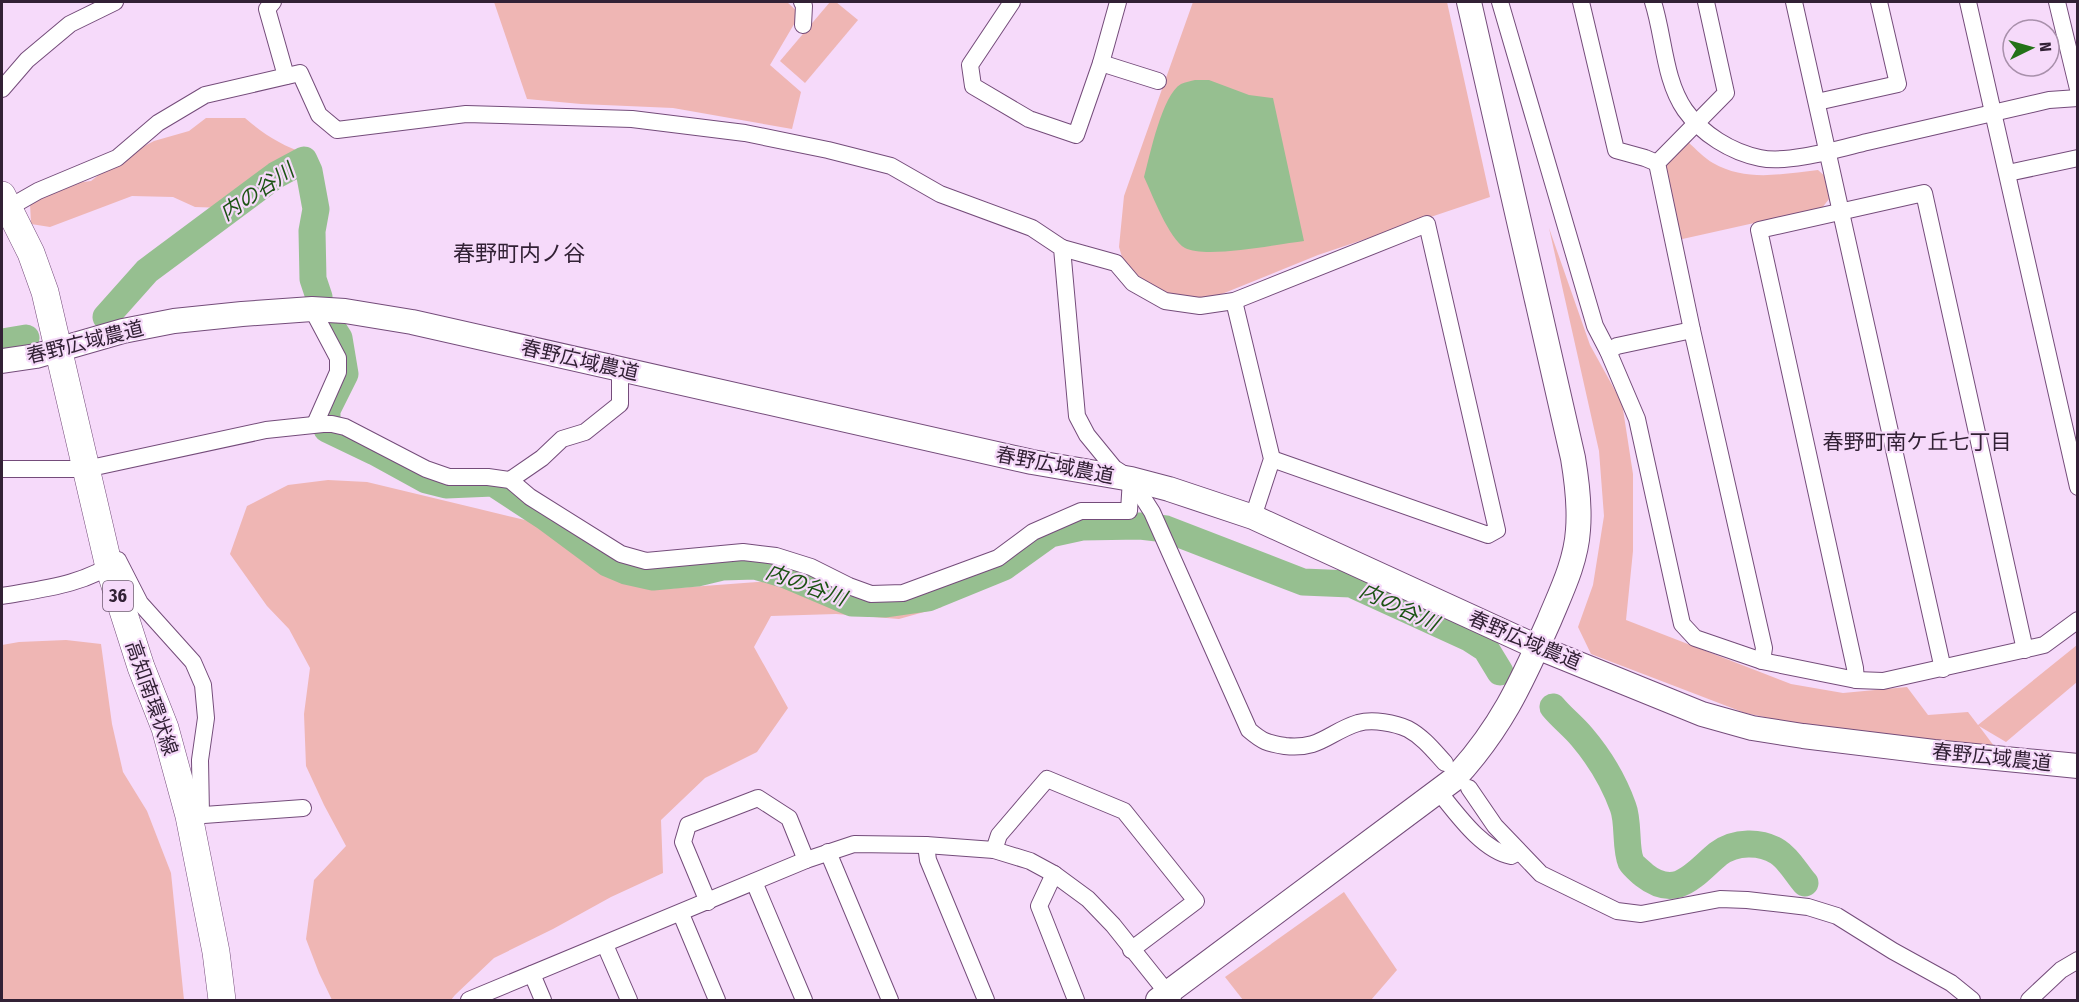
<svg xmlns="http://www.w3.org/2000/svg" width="2079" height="1002" font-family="'Fira Sans Condensed','Noto Sans JP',sans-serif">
	<rect width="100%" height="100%" fill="#f6dafa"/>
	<!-- green -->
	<g fill="#efb6b4">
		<path d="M494,2H787L800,14L770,65L801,92L792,129L673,108L581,104L527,99Z"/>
		<path d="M830,2H836L858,20L805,83L780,61Z"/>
		<path d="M1193,2H1447L1490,197L1318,255L1207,300L1158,292L1125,267L1119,247L1124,196Z"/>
		<path d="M206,118H245C266,136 281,145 307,154L285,165L245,197L224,208L195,207L173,197L132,196L50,227L31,224L30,203L54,186L91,181L119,159L154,141L189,131Z"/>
		<path d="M1688,142C1696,149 1704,158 1713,163C1746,182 1782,174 1818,170L1826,177L1829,199L1822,208L1678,240L1664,166Z"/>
		<path d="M1549,228L1590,345L1622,403L1633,474V551L1626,620L1791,684L1843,693L1907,687L1928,715L1968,712L1978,725L2077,645V682L2006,742L1979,726L1994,746L1980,747L1840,733L1745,713L1591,654L1578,627L1593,585L1604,516L1599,451Z"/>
		<path d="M328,480L367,482L525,520L561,531L604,571L650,590L785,580L863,589L930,585L942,607L899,619L836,614L771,616L754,647L788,708L757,752L705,778L661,820L663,873L611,897L553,929L494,958L455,995L451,1000H332L319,973L306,939L314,880L346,846L324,805L306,766L304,714L310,668L289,629L267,606L230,554L247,506L288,485Z"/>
		<path d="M66,640L101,644L112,724L123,772L147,811L171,873L184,1000H2V645L19,642Z"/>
		<path d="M1344,892L1397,970L1371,1000H1243L1225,977Z"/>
	</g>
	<!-- water -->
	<path fill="#96bf90" d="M1195,80H1209L1249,95L1273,98L1304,241C1279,244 1206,259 1185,248C1169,239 1152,194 1144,177C1150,155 1162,95 1181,84C1185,82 1191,81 1195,80Z"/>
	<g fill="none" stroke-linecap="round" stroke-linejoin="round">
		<!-- river -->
		<g stroke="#96bf90" stroke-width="27">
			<path d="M325,316L339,338L345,374L327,410V429L375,452L426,480L446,485L493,483L545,517L607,563L626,571L653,577L697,573L722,567L755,566L786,575L852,603L886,604L928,598L1004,567L1050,534L1082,527L1140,526L1166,529L1303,582L1351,584L1469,638L1486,649L1500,672"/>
			<path d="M106,317L147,271L276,175L304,160L309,171L316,209L312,231L313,279L319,297"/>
			<path d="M2,342L26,338"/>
			<path d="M1553,707C1562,718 1573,726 1582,737C1599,757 1614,782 1623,807C1629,822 1625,849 1631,862C1633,866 1641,872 1644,875C1677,901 1695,873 1718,854C1735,841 1761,841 1778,852C1789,859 1797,874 1805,883"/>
		</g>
		<defs>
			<g id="street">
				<path d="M273,2L267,9L286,76"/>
				<path d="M802,2L804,6L803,25"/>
				<path d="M1012,2L970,65L973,86L1029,119L1076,135L1101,63L1118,2"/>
				<path d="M1500,2L1595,326L1608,351L1637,419L1682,624L1695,638L1762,661"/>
				<path d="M1581,2L1616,150L1645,158L1657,163"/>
				<path d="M1653,2C1664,36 1664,80 1685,110C1702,134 1731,152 1760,158C1788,164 1838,149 1867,142C1928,128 1988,114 2049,100L2078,98"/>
				<path d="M1706,2L1726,93L1657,163L1692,330L1764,648L1762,661L1856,680L1883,681L2044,645L2078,620"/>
				<path d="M1794,2L1943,669"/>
				<path d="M1968,2L2078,487"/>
				<path d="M2057,2L2078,89"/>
				<path d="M1101,63L1158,81"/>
				<path d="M2,89L27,60L70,24L115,2"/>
				<path d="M1817,102L1898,84L1879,2"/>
				<path d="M2008,173L2078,158"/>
				<path d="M10,207L38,191L117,158L158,123L205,95L300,73L319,115L337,130L466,114L632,119L745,133L828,150L891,166L940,194L1032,228L1062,248L1077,416L1087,435L1114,468L1131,479L1152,512L1249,730C1263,742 1267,743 1285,746C1320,750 1329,732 1358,723C1373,719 1395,723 1408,729C1423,737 1434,751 1445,763"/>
				<path d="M1062,248L1116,263L1133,283L1165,301L1200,306L1234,301L1427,224L1497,530L1488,535L1272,459"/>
				<path d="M1234,301L1272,459L1253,517"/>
				<path d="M312,309L338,358V372L315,424"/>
				<path d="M1608,351L1617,346L1692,330"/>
				<path d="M2,469H86L266,430L323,424H332L345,427L426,469L449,477H488L510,480L530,497L621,554L646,561L743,552L776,556L811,567L849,586L871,594L903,593L998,558L1033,532L1081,511H1129L1131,479"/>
				<path d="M510,480L542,458L562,439L585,432L620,404V368"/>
				<path d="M2,596C41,589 85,585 118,560L140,603L193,662L203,685L206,718L200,760L201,814"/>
				<path d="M1856,680L1855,668L1759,230L1924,193L2025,650"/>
				<path d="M1469,788L1495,826L1541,874L1617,911L1641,914L1720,899L1747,900L1808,907L1837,916L1893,951L1951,983L1972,1000"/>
				<path d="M1439,792C1457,814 1482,850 1511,856L1519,852"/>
				<path d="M190,816L303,808"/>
				<path d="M926,845L928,860L986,1000"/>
				<path d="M994,850L999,835L1047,779L1124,811L1196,901L1131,950"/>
				<path d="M828,852L890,1000"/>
				<path d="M1054,874L1039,906L1076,1000"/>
				<path d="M754,882L804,1000"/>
				<path d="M708,902L683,842L688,825L758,798L789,818L806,860"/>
				<path d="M681,914L717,1000"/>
				<path d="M605,945L629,1000"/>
				<path d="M532,974L543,1000"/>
				<path d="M469,1000L806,860L854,844L926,845L994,850L1030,861L1054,874L1088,899L1113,925L1173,1000"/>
				<path d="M2029,1000L2061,970L2078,960"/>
			</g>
			<g id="secondary">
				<path d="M2,361L36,356L123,331L174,321L242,314L312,309L345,311L412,322L1032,462L1131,479L1169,489L1253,517L1537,647L1702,714L1752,728L1803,736L1934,752L2078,766"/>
				<path d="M1158,1000L1453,780C1500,730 1521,684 1549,621C1561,592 1576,562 1578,530C1580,506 1577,482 1573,458L1469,2"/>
			</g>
			<path id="primary" d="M2,195L31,253L45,292L109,567L141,667L165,728L189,816L216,952L222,1000"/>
		</defs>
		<!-- street casing -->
		<use href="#street" stroke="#744c7a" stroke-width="18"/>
		<!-- secondary casing -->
		<use href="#secondary" stroke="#744c7a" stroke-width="26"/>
		<!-- primary casing -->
		<use href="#primary" stroke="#744c7a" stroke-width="28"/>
		<!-- street -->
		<use href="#street" stroke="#fff" stroke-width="16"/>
		<!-- secondary -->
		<use href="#secondary" stroke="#fff" stroke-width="24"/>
		<!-- primary -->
		<use href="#primary" stroke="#fff" stroke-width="27"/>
	</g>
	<g text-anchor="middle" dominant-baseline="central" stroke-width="4.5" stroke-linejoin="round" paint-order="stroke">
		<!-- shield labels -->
		<rect fill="#f6dafa" stroke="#6d5870" stroke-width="1.5" x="103" y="581" width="30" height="30" rx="4.5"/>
		<g font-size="18" font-weight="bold" fill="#322135">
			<text x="118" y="596">36</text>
		</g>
		<!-- street labels -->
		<g font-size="20" fill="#322135" stroke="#f6dafa">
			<text transform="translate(85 342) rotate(-14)">春野広域農道</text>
			<text transform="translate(580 360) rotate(13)">春野広域農道</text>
			<text transform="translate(1055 465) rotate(11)">春野広域農道</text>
			<text transform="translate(1525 640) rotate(23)">春野広域農道</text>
			<text transform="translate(152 698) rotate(71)">高知南環状線</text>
			<text transform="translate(1992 757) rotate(6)">春野広域農道</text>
		</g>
		<!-- water labels -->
		<g font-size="21" font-style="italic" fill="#1c5314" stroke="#f6dafa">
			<text transform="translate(257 192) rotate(-34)">内の谷川</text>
			<text transform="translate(806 585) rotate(20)">内の谷川</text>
			<text transform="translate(1399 607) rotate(25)">内の谷川</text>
		</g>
		<!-- neighbourhood labels -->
		<g font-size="21" fill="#322135" stroke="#f6dafa">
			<text x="1917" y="442">春野町南ケ丘七丁目</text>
		</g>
		<!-- quarter labels -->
		<g font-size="22" fill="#322135" stroke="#f6dafa">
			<text x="519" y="253">春野町内ノ谷</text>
		</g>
	</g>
	<!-- border -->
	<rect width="2079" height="1002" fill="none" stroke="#322135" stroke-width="6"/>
	<!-- north arrow -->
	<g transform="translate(2031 48) rotate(85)"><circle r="28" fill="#f6dafa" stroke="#a890ab" stroke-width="1.5"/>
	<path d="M0-4.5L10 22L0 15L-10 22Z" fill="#237218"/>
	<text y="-9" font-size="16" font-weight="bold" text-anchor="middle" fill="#322135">N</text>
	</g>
</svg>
